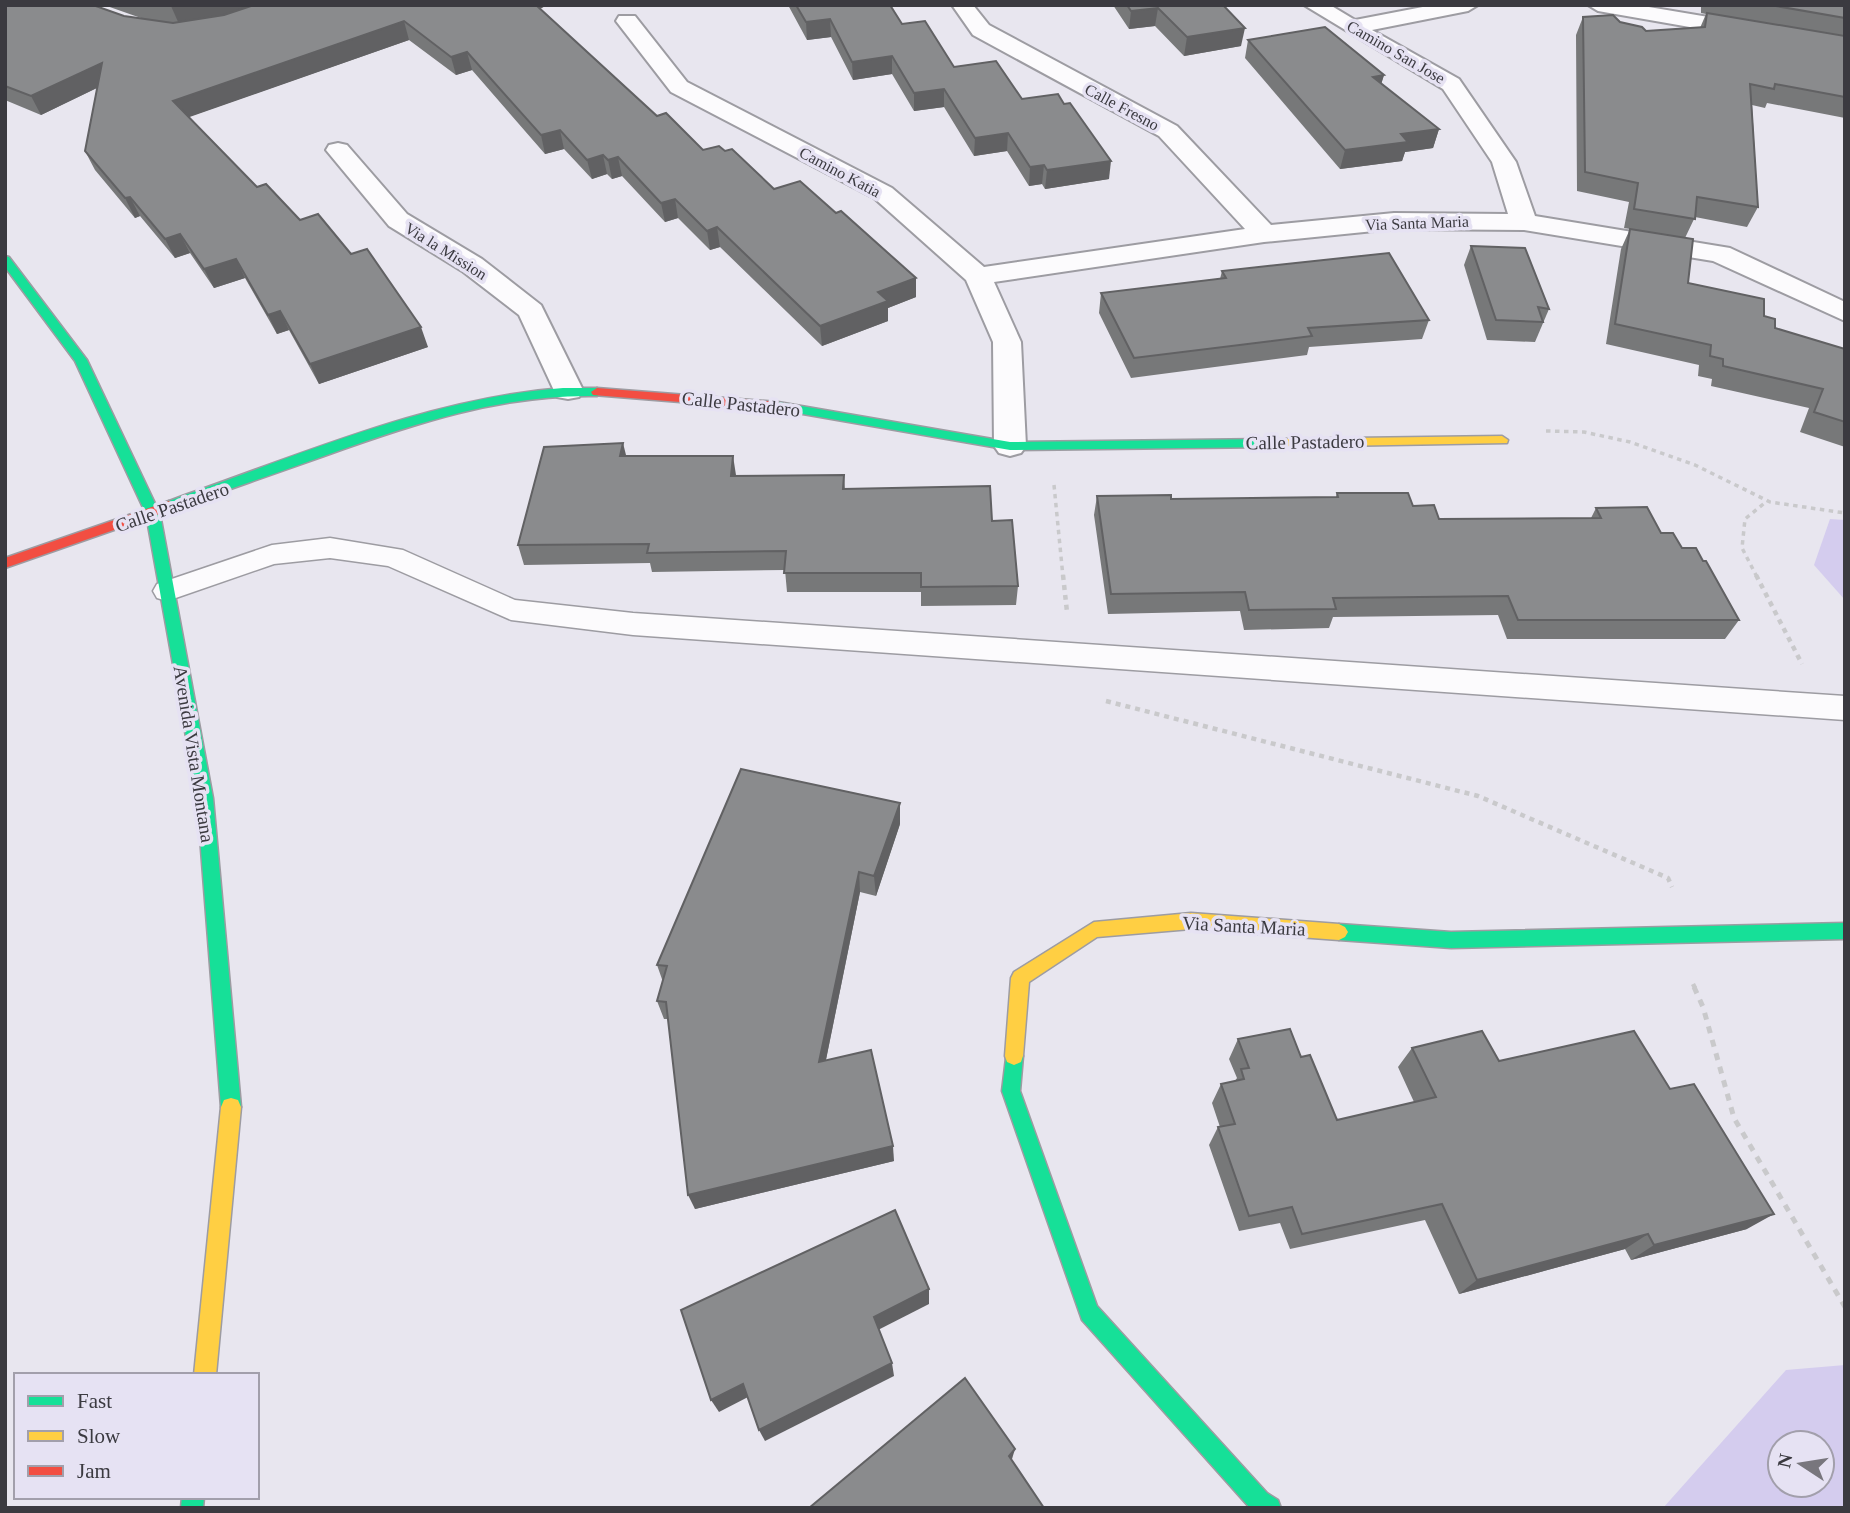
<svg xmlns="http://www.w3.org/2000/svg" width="1850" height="1513" font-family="Georgia,serif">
	<rect width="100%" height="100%" fill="#e8e6ef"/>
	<!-- green -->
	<g fill="#d4ccee" fill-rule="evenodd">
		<path d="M1830,519L1845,520V600L1814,565Z"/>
		<path d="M1845,1365V1508H1663L1786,1370ZM1780,1443H1822V1485H1780Z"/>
	</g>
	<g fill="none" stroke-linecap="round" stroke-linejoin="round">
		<defs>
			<path id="lane" d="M330,538L403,550L515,600L633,613L1845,696V720L633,635L511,620L388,566L330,558L274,564L167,601L157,598L153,591L157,584L272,545Z"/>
			<g id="street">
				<path d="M952,5H973L989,25L1177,126L1271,225L1394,213L1508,214L1492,162L1443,89L1304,5H1330L1355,20L1433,5H1478L1468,11L1372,30L1459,79L1516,162L1535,216L1730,248L1845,302V321L1713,261L1524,230L1394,229L1264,242L994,282L1021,342L1026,446L1021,453L1010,456L999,453L994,446L993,342L966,280L874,198L671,92L616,21L619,16H635L687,82L892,188L984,267L1245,229L1159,136L973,35Z"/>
				<path d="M1588,5H1637L1845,40V54L1598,11Z"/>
				<path d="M338,143L347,145L407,214L482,259L541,305L583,390L579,397L568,399L557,397L519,315L462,271L389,226L326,150L329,145Z"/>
			</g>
			<g id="fast">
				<path d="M5,256L9,257L87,360L160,514L213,798L241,1107L238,1114L231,1116L224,1114L221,1107L197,798L146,514L75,361L5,267Z"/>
				<path d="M563,388H597L603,392L597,396C501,394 413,424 324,456C274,474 224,491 174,509L169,511L162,506L164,503L185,495C308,452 432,398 563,388Z"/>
				<path d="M778,402L1010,442L1277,439L1283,443L1277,447L1010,450L774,409L772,406Z"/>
				<path d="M1845,923V939L1451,948L1339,940L1333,937L1330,932L1333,927L1339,924L1451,932Z"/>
				<path d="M1014,1047L1021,1050L1023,1056L1020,1091L1097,1306L1267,1493L1278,1500L1281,1508H1250L1082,1320L1002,1091L1007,1050Z"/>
				<path d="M182,1497H204L203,1508H181Z"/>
			</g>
			<g id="slow">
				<path d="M1502,436L1508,440L1507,443L1277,447L1271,443L1277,439Z"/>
				<path d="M1191,913L1339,924L1345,927L1348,932L1345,937L1339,940L1191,929L1097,937L1029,982L1023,1056L1021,1062L1014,1065L1007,1062L1005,1056L1011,978L1014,972L1094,922Z"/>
				<path d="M231,1098L238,1100L241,1107L216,1375H194L221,1107L224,1100Z"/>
			</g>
			<g id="jam">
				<path d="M597,388L778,402L784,406L778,410L593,395L591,392Z"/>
				<path d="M169,501L176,506L174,509L5,568V558Z"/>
			</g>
		</defs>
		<!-- lane casing -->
		<use href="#lane" stroke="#9d9ca2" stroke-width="3"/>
		<!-- street casing -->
		<use href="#street" stroke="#9d9ca2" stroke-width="4"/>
		<!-- fast casing -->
		<use href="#fast" stroke="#9d9ca2" stroke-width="3"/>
		<!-- slow casing -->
		<use href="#slow" stroke="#9d9ca2" stroke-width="3"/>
		<!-- jam casing -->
		<use href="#jam" stroke="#9d9ca2" stroke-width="3"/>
		<!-- path-far2 -->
		<g stroke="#c9c9cb" stroke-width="3.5" stroke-dasharray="4.5 4.5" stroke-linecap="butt">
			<path d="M1546,431L1584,432L1630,442L1695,465L1770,502L1845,513"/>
			<path d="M1054,485L1063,577"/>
			<path d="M1757,577L1742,548L1745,519L1767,501"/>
		</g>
		<!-- path-far1 -->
		<g stroke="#c9c9cb" stroke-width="4.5" stroke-dasharray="5 5" stroke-linecap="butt">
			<path d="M1063,575L1067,612"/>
			<path d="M1756,575L1802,664"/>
			<path d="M1106,701L1478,796L1668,878L1672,887"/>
			<path d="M1693,984L1695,988"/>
		</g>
		<!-- path -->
		<path stroke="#c9c9cb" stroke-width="5" stroke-dasharray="7 7" stroke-linecap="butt" d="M1694,987L1703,1007L1734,1118L1845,1307"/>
		<!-- lane -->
		<use href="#lane" fill="#fcfbfd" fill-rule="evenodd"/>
		<!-- street -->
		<use href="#street" fill="#fcfbfd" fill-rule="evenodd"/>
		<!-- fast -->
		<use href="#fast" fill="#16e098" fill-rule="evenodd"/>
		<!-- slow -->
		<use href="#slow" fill="#ffcf43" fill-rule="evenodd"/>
		<!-- jam -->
		<use href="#jam" fill="#f24e42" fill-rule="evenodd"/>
	</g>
	<!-- wall -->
	<g fill="#777879">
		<path d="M5,5L141,18L104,5H547L540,9L657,116L703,150L725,151L774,189L836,213L916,278V297L888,308V321L822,346L720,247L710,250L678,218L665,222L622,176L612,179L607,174L592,179L564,149L545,154L472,70L456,75L409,40L188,117L257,187L300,220L351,254L428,347L319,384L289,330L277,334L245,278L214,288L190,253L175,258L140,216L135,218L95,170L85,151L97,88L41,115L5,100Z"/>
		<path d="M788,5H890L902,24L954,67L1022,99L1109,179L1045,189L1042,184L1029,186L1007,151L974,156L944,107L914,111L892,74L853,80L831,37L807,40Z"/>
		<path d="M1113,5H1223L1241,46L1184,56L1155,26L1129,29Z"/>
		<path d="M1701,5H1845V118L1767,103L1765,108L1752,105L1758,207L1747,227L1695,217L1685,238L1624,228L1629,202L1577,191L1576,35L1583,17L1620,22L1646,31L1700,28L1706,14L1701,13Z"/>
		<path d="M1248,40L1384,75L1381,84L1439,129L1433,148L1405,152L1402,161L1340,169L1245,58Z"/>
		<path d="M1630,229L1688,283L1764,316L1775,328L1845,349V447L1800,432L1809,408L1711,386L1712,379L1698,376L1699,365L1606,344L1621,249Z"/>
		<path d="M1471,246L1549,309L1535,342L1487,340L1464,265Z"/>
		<path d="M1222,271L1429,320L1422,339L1309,347L1307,355L1131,378L1099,313L1101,293L1220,279Z"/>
		<path d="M626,456L736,476L844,475L845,489L992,521L1018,586L1016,605L921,606V592H787L785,570L652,572L650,563L524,565L518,545Z"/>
		<path d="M1337,493L1413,506L1439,519L1591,518L1596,508L1661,533L1682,548L1739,620L1725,639H1507L1498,615L1333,617L1329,628L1244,630L1240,611L1108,614L1094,515L1097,496L1171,499L1336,497Z"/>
		<path d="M900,824L876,896L860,892L826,1060L894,1161L695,1209L668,1019H664L657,1001L663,982L657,965Z"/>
		<path d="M1238,1039L1301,1057L1337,1120L1414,1102L1398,1067L1412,1048L1499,1061L1747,1229L1631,1260L1625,1249L1459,1294L1425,1220L1290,1249L1280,1223L1239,1231L1209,1145L1218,1127H1220L1212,1103L1221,1084L1235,1081L1237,1078L1229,1059Z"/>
	</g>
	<!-- shaded-wall -->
	<g fill="#616163">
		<path d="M180,5H258L215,19L179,24L171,6Z"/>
		<path d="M528,5H547L530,14Z"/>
		<path d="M1158,8L1155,26L1129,29L1131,11Z"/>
		<path d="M830,19L831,37L807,40L806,22Z"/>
		<path d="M404,21L409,40L181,120L173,101Z"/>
		<path d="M1245,28L1241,46L1184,56L1187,37Z"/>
		<path d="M467,52L472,70L456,75L451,57Z"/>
		<path d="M892,56V74L853,80L852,62Z"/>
		<path d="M102,63L111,81L41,115L31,96Z"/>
		<path d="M1384,75L1378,94L1373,77Z"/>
		<path d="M944,89V107L914,111V93Z"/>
		<path d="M1439,129L1433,148L1405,152L1402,161L1340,169L1345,150L1401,134Z"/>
		<path d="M560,130L564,149L545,154L541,135Z"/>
		<path d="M1008,133L1007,151L974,156L975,138Z"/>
		<path d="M603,155L607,174L592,179L587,160Z"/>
		<path d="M618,157L622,176L612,179L608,160Z"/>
		<path d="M1111,161L1109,179L1045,189L1047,170Z"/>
		<path d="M1044,165L1042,184L1029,186L1030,167Z"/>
		<path d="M130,197L140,216L135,218L125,198Z"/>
		<path d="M675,199L678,218L665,222L661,203Z"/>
		<path d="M717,227L720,247L710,250L707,231Z"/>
		<path d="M180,234L190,253L175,258L165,239Z"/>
		<path d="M236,259L245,278L214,288L204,269Z"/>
		<path d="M916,278V297L888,308V321L822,346L820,326L878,292Z"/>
		<path d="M280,311L289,330L277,334L268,315Z"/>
		<path d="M421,327L428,347L319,384L310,364Z"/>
		<path d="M623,443L628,463L620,456Z"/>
		<path d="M733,456L736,475L734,496L731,476Z"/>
		<path d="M900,803V824L876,896L874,876Z"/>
		<path d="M859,872L860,892L822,1079L819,1062Z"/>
		<path d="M893,1146L894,1161L695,1209L688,1195Z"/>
		<path d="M1774,1214L1747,1229L1631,1260L1654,1245Z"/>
		<path d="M1648,1234L1625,1249L1459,1294L1477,1280Z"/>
		<path d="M929,1289V1304L876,1331L874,1317Z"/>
		<path d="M892,1363L894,1376L765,1441L759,1430Z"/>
		<path d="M743,1384L750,1396L719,1412L711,1400Z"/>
		<path d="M1015,1449L1012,1459L1005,1465L1009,1456Z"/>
	</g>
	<!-- building -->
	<g fill="#8a8b8d" stroke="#616163" stroke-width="2">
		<path d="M5,5H93L124,16L173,23L224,15L254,5H536L657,116L666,113L703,150L719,146L725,151L732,149L774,189L800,181L836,213L841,211L916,278L878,292L888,301L820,326L717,227L707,231L675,199L661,203L618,157L608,160L603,155L587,160L560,130L541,135L467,52L451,57L404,21L173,101L257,187L266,184L300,220L318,214L351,254L367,249L421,327L310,364L280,311L268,315L236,259L204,269L180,234L165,239L130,197L125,198L85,151L102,63L31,96L5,86Z"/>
		<path d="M796,5H890L902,24L925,21L954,67L996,61L1022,99L1058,94L1064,104L1070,103L1111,161L1047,170L1044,165L1030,167L1008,133L975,138L944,89L914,93L892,56L852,62L830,19L806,22Z"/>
		<path d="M1127,5H1223L1245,28L1187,37L1158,8L1131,11Z"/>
		<path d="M1770,5H1845V18Z"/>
		<path d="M1707,13L1845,36V97L1775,84L1774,89L1750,84L1758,207L1697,197L1695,219L1634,209L1638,183L1585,172L1583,17L1613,15L1620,22L1642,27L1646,31L1705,27Z"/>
		<path d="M1325,27L1384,75L1373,77L1439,129L1401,134L1408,142L1345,150L1248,40Z"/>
		<path d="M1630,229L1693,239L1688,283L1764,299V316L1775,319V328L1845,349V422L1814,412L1823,389L1723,366V359L1710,356L1711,345L1615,324Z"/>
		<path d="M1471,246L1525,248L1549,309L1538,307L1543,322L1496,320Z"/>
		<path d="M1389,253L1429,320L1308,328L1312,336L1134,358L1101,293L1226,278L1222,271Z"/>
		<path d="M623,443L620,456H733L731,476L844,475L843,489L990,486L992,521L1012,520L1018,586L921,587V573H784L786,551L647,553L649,544L518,545L544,447Z"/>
		<path d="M1337,493H1408L1413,506L1434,505L1439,519L1601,518L1596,508L1647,507L1661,533H1673L1682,548H1696L1703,561H1706L1739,620H1518L1508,596L1333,598L1336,609L1249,610L1245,592L1111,594L1097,496L1171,495V499L1338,497Z"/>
		<path d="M741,769L900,803L874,876L859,872L819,1062L871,1050L893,1146L688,1195L666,1002L657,1001L667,966L657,965Z"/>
		<path d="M1290,1029L1301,1057L1310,1055L1337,1120L1436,1097L1412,1048L1482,1031L1499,1061L1634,1031L1670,1089L1694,1084L1774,1214L1654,1245L1648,1234L1477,1280L1442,1204L1302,1234L1292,1207L1249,1216L1218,1127L1235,1124L1221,1084L1244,1079L1241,1069L1249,1068L1238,1039Z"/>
		<path d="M895,1210L929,1289L874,1317L892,1363L759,1430L743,1384L711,1400L681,1310Z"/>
		<path d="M965,1378L1015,1449L1009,1456L1044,1508H809Z"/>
	</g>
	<g text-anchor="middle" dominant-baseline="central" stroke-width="7" stroke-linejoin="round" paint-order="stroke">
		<!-- far-street labels -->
		<g font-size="16" fill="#3b3a40" stroke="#e6e2f3">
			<text transform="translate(1396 52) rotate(30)">Camino San Jose</text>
			<text transform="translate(1122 107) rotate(28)">Calle Fresno</text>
			<text transform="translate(840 172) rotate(28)">Camino Katia</text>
			<text transform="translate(1417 223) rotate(-2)">Via Santa Maria</text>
			<text transform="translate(446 251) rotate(32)">Via la Mission</text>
		</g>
		<!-- street labels -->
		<g font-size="19" fill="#3b3a40" stroke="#e6e2f3">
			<text transform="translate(741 404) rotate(6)">Calle Pastadero</text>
			<text transform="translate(1305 442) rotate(-1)">Calle Pastadero</text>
			<text transform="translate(172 507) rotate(-19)">Calle Pastadero</text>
			<text transform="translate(194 754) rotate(81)">Avenida Vista Montana</text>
			<text transform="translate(1244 926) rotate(3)">Via Santa Maria</text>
		</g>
	</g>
	<!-- border -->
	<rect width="1850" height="1513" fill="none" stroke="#3b3a40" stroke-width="14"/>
	<!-- legend -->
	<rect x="14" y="1373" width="245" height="126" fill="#e6e2f3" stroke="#a29fab" stroke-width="2"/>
	<rect x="28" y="1396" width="35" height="10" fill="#16e098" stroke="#a29fab" stroke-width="2"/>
	<text x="77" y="1408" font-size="21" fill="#3b3a40">Fast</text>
	<rect x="28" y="1431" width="35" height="10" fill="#ffcf43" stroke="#a29fab" stroke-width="2"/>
	<text x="77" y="1443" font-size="21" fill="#3b3a40">Slow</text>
	<rect x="28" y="1466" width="35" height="10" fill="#f24e42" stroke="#a29fab" stroke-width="2"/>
	<text x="77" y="1478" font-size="21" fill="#3b3a40">Jam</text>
	<!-- north arrow -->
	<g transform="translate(1801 1464) rotate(282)"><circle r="33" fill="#e6e2f3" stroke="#a29fab" stroke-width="2"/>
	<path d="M0-5L12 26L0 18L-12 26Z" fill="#78767d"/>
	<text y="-10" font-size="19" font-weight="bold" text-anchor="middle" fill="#3b3a40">N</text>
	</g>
</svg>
